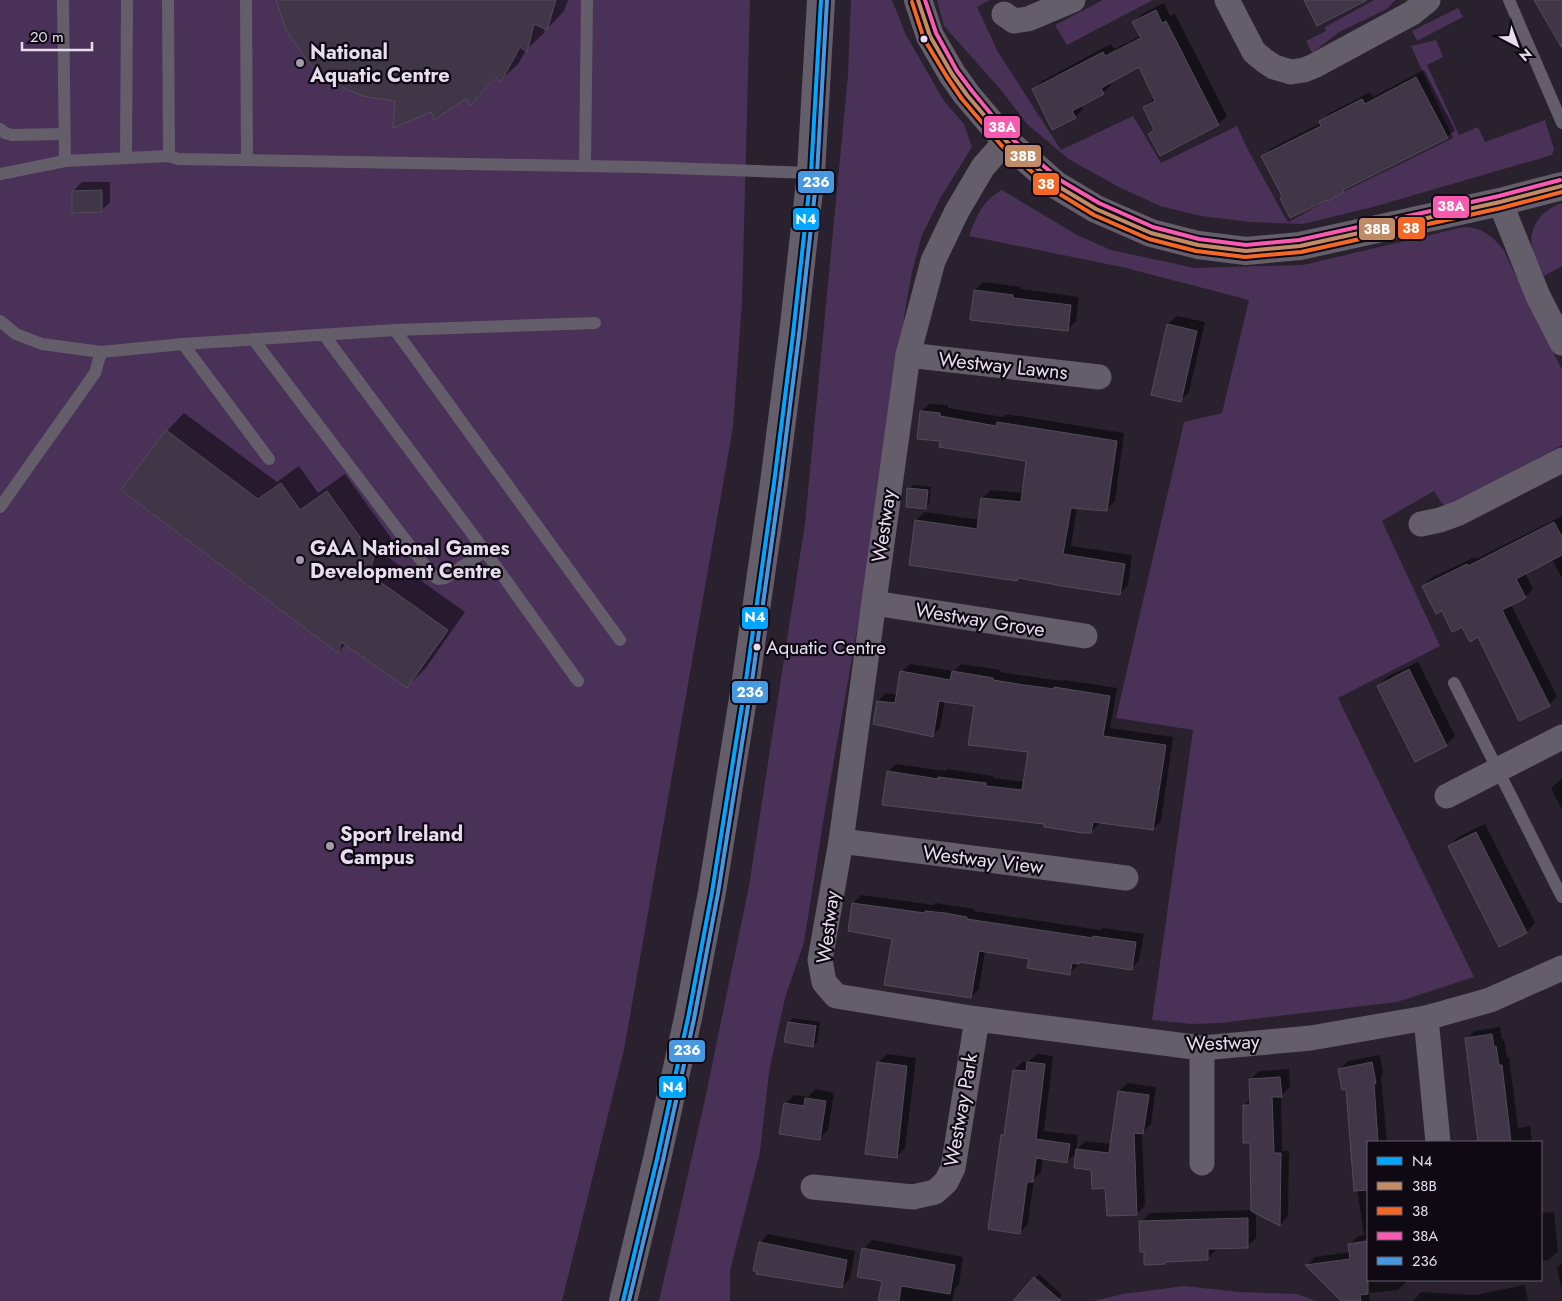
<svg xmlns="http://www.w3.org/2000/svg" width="1562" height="1301" font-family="Jost,sans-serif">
	<rect width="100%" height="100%" fill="#29212e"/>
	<!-- green -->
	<g fill="#493158">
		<path d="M0,0H750L742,303L733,427L624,1050L562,1301H0Z"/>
		<path d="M851,0H892L906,35L944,101L964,124L972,147L941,197L922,235L912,272L905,311L896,389L877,517L825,811L804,942L785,998L769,1072L760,1152L730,1271V1301H659L704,1104L749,886L805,523L848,75Z"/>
		<path d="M937,0H990L977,7L998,52L1061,150L1133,116L1161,163L1237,126L1247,148L1287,221L1289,222L1335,196L1453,138L1411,46L1436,40L1443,57L1427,65L1459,135L1478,127L1485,142L1545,120L1554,149L1552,155L1373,207L1303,224L1250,222L1201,216L1160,206L1119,187L1070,160L1027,124L1001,90L944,26Z"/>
		<path d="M1103,0H1153L1067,45L1055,25Z"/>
		<path d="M1374,0H1395L1387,9L1339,32L1312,53L1306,41L1326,31L1325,27Z"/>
		<path d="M1458,8L1463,17L1417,41L1412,31Z"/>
		<path d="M1002,190L1077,235L1111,250L1195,268L1303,265L1464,227C1482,227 1492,236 1503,249L1562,370V445L1452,504L1445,506L1441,502L1434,491L1382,521L1440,646L1338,698L1474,977L1397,1002L1220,1023L1192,1024L1152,1020L1193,730L1116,718L1184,422L1222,413L1249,300L1122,267L969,236C978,214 981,202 1002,190Z"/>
		<path d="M1562,203V266L1544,276C1541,269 1537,262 1534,255C1525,231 1540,210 1562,203Z"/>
		<path d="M1184,1286L1239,1292L1297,1294L1316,1301H1094L1123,1294Z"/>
	</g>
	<!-- shadow -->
	<g fill="#0007">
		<path d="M278,0H568L564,11L547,29L545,28L544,33L526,50L519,63L501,80L497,76L471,104L466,97L432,110L396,100Z"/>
		<path d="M1164,3L1170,16L1175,14L1227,116L1219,124L1160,155L1149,134L1155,128L1144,107L1155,98L1140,66L1109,82L1111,85L1103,93L1081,105L1083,109L1075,117L1034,89L1042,81L1111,44L1114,49L1141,36L1134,22L1142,14Z"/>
		<path d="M1424,70L1455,130L1447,137L1349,186L1343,191L1283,196L1262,157L1270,149L1321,123V122L1328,114L1370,92L1373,97Z"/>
		<path d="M82,182H110V202L101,211L73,191Z"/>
		<path d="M984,282L1021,287V289L1079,297L1076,321L1067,330L975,290Z"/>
		<path d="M1177,316L1205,322L1189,392L1180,401L1168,324Z"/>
		<path d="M929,404L948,405V408L1003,417L1006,414L1124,433L1115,501L1106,510L1077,507L1071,546L1132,555L1128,585L1120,593L1020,577L1017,580L910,564L916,520L925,512L980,520L982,498L991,490L1024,493L1027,460L941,440L921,412Z"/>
		<path d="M184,413L277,482L299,466L318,493L345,474L391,538L386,556L465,612L425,669L407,687L346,644L338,652L167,431Z"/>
		<path d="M913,485L931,487L929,504L925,508L909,489Z"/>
		<path d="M1562,516V579L1552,559L1525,573L1533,589L1525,597L1511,605L1557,696L1549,705L1478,635L1443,610L1423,586L1431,578L1475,557L1476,559Z"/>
		<path d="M1418,662L1455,736L1446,745L1378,686L1387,677Z"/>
		<path d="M910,664L954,671L961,664L1000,670V672L1033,677L1062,681L1064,680L1117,688L1110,728L1173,737L1161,821L1153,829L1099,822V824L1091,832L1046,823L888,772L896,764L945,771L947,769L993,776V778L1025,782L1029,751L975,705L945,700L940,728L932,736L878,701L886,693L898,695L902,672Z"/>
		<path d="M1562,778V810L1551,788Z"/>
		<path d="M1485,824L1535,923L1526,932L1450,846L1458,837Z"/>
		<path d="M862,895L933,905L935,903L954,906L975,909L974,911L1100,930L1103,928L1144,934L1139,960L1131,969L1080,961L1077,966L1069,974L1030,957L985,951L979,989L971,997L893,938L849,930L853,903Z"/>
		<path d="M793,1018L820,1022L817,1042L813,1046L789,1022Z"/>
		<path d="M1500,1027L1502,1039H1504L1507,1058L1509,1057L1518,1128L1530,1126L1532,1142H1479L1466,1039L1475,1031Z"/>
		<path d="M887,1054L916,1058L905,1148L896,1157L878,1063Z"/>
		<path d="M1037,1054L1053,1056L1044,1131L1078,1135L1076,1151L1085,1141L1112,1144L1119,1091L1128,1083L1156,1087L1151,1124L1142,1133L1145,1205L1137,1214L1107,1187L1077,1152L1067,1162L1043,1158L1041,1172L1034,1179L1028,1224L1020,1232L1002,1136L1006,1132L1014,1070L1022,1062H1028Z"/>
		<path d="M1380,1055L1383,1074L1381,1076L1387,1142H1368V1280H1406V1282L1398,1290L1369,1293L1370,1301H1343L1307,1265L1315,1257L1351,1252L1350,1244L1358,1236L1364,1235L1353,1163L1347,1088L1340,1069L1348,1061Z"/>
		<path d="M1289,1069L1290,1087L1281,1096L1282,1151H1289L1288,1216L1280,1225L1256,1212V1238L1247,1247H1216V1250L1207,1259L1167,1260L1165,1263L1141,1222L1150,1213L1253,1210L1252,1142L1244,1106L1251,1098L1250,1080L1259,1071Z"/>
		<path d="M815,1089L834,1093L828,1130L819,1139L785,1104L794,1095L808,1097Z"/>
		<path d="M1554,1212L1558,1251L1549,1260L1541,1261V1213Z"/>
		<path d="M768,1234L855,1251L850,1278L842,1287L760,1243Z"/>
		<path d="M872,1240L963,1257L959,1284L955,1288L952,1301H894L883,1280L864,1249Z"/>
		<path d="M1562,1263V1287H1561L1557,1268Z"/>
		<path d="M1039,1274L1062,1295L1057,1301H1016Z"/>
		<path d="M1525,1285L1528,1301H1413L1421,1292L1475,1295Z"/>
	</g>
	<!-- building -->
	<g fill="#413548" stroke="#534c58">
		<path d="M276,0H556L547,30L534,24L527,52L520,47L501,82L496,76L470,106L466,99L434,120L431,112L393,128L395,101L362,96L344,88L319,72L309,63L286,30Z"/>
		<path d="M1304,0H1367L1317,26Z"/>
		<path d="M1534,0H1562V48Z"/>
		<path d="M1156,10L1162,23L1166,21L1219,125L1160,156L1148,134L1154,130L1143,107L1155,101L1139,67L1101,88L1104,94L1072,111L1076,118L1052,130L1032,89L1103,52L1105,56L1141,38L1132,22Z"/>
		<path d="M1416,77L1448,138L1343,190L1344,192L1328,201L1327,200L1290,218L1280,198L1282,196L1261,156L1321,126L1319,121L1362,99L1365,104Z"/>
		<path d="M102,190V212L72,213V191Z"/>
		<path d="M974,290L1013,295V298L1071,305L1068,331L970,320Z"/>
		<path d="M1167,324L1197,331L1181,402L1151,395Z"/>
		<path d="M920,411L940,413V416L996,426L997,422L1117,441L1107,511L1071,508L1063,554L1125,564L1120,595L1062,586L1018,578L1017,581L909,565L915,520L977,529L981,498L1021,502L1026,461L939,447L940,441L917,439Z"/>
		<path d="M166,430L258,499L281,483L300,510L327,491L374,557L369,574L448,630L407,688L341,642L338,653L121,490Z"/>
		<path d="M907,488L928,490L926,509L906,507Z"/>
		<path d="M1554,522L1562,537V555L1516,579L1526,598L1502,610L1550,706L1519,721L1478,637L1470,642L1462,627L1452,632L1442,611L1436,614L1422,586L1467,564L1468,566Z"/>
		<path d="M1409,669L1447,746L1415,762L1377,686Z"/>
		<path d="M900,671L950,680L952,671L993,678V680L1024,685L1054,689V687L1110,696L1103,736L1166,745L1153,830L1093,822L1091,833H1083L1044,827V824L882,805L887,771L938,779V777L986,783V786L1022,790L1028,752L968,745L974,706L939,701L933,737L873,724L877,701L895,703Z"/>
		<path d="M1476,832L1527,933L1499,947L1448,846Z"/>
		<path d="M852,903L925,913V911L945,913L967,917V919L1093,938V936L1136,942L1132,970L1079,962V964L1072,963L1070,975L1027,968L1029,959L979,951L971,998L884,985L892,939L848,931Z"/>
		<path d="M788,1022L816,1026L813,1047L784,1042Z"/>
		<path d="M1492,1034L1494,1047L1496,1046L1499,1065H1502L1511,1142H1478L1465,1038Z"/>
		<path d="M877,1062L907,1066L897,1158L865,1154Z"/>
		<path d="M1027,1062L1045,1064L1036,1139L1070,1144L1067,1163L1036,1158L1033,1182H1027L1020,1234L988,1229L1001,1135H1004L1013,1070L1026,1071Z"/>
		<path d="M1372,1062L1376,1083L1374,1084L1378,1142H1368V1190L1354,1191L1346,1089L1342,1090L1338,1069Z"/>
		<path d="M1280,1077L1282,1097H1272L1274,1153H1281L1280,1226L1251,1211L1250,1143H1243V1105H1250L1249,1079Z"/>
		<path d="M1118,1091L1149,1095L1143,1134L1134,1133L1137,1215L1107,1216L1105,1188L1092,1189L1091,1170L1074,1168L1076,1149L1109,1153Z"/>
		<path d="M805,1098L826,1101L820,1140L779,1134L784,1103L804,1106Z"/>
		<path d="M1248,1218V1248L1208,1249V1260L1165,1262V1264L1144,1265V1252H1140L1139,1221Z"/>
		<path d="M1368,1241V1294L1360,1295L1361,1301H1341L1305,1265L1350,1259L1348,1244Z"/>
		<path d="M759,1242L847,1260L842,1288L756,1274L757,1271H753Z"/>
		<path d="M862,1248L955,1265L950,1294L901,1286L899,1301H878L882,1281L857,1277Z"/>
		<path d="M1034,1277L1061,1301H1013Z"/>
	</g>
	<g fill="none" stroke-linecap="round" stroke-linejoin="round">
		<!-- lane -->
		<g stroke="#645e6a" stroke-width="12">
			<path d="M63,0L65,161"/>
			<path d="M168,0L169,156"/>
			<path d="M246,0L247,160"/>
			<path d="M1509,0L1562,123"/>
			<path d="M0,129L5,133L12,135L64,134"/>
			<path d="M126,157L127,0"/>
			<path d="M585,166L587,0"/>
			<path d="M0,174L65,161L169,156L178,159L642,167L811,173"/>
			<path d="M0,321L16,334L42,344L101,352L183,344L395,330L595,323"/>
			<path d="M395,330L620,640"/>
			<path d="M324,335L485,551L578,681"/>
			<path d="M253,339L432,575L438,579L445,578L485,551"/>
			<path d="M183,344L269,459"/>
			<path d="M0,507L95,373L101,352"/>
			<path d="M1454,683L1562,897"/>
		</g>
		<!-- street -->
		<g stroke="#645e6a" stroke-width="25">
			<path d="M1227,0L1254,52L1265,61L1274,67L1291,72L1304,70L1314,66L1412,13L1428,0"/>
			<path d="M1004,14L1014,21L1028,19L1073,0"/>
			<path d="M1006,141L983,167L957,211L933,261L908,355L841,841L820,960L824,982L836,996L977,1019L1202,1048L1311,1038L1426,1018L1490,1000L1562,968"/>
			<path d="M1500,202L1538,296L1562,343"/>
			<path d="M908,355L1099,377"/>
			<path d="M1421,524L1440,520L1459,513L1562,460"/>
			<path d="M874,603L1085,636"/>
			<path d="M1447,796L1562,737"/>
			<path d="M841,841L1126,878"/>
			<path d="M1426,1018L1438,1142"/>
			<path d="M1202,1048V1163"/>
			<path d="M813,1187L913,1197L935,1192L946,1182L953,1168L977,1019"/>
		</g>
		<!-- secondary -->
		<g stroke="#645e6a" stroke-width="28">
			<path d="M918,0L930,36L952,74L967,95L1006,141L1056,185L1096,209L1151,233L1198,245L1246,251L1300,246L1500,202L1562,186"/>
			<path d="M623,1301L657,1159L688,1018L712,892L746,680L774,483L793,334L811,173L821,0"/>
		</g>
		<defs>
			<path id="bus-1" d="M623,1301L657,1159L688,1018L712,892L746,680L774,483L793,334L811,173L821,0"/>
			<path id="bus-2" d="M918,0L930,36L952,74L967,95L1006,141L1056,185L1096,209L1151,233L1198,245L1246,251L1300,246L1500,202L1562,186"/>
			<path id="bus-3" d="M912,2L924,39L947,77L962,99L1002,146L1053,190L1094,215L1149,239L1196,251L1245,257L1301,252L1501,208L1562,192"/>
			<path id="bus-4" d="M925,0L936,33L957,71L972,91L1010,137L1060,180L1099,203L1153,227L1199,239L1246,245L1299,240L1499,196L1560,180"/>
			<path id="bus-5" d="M629,1301L663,1160L694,1019L718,893L752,681L780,484L799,335L817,174L827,0"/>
		</defs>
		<!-- bus-1 casing -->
		<use href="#bus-1" stroke="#0f0914" stroke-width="8"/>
		<!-- bus-2 casing -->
		<use href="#bus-2" stroke="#0f0914" stroke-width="8"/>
		<!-- bus-3 casing -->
		<use href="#bus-3" stroke="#0f0914" stroke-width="8"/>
		<!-- bus-4 casing -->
		<use href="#bus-4" stroke="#0f0914" stroke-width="8"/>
		<!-- bus-5 casing -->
		<use href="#bus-5" stroke="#0f0914" stroke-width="8"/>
		<!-- bus-1 -->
		<use href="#bus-1" stroke="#00a6ff" stroke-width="4"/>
		<!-- bus-2 -->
		<use href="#bus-2" stroke="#c18c65" stroke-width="4"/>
		<!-- bus-3 -->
		<use href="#bus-3" stroke="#f36827" stroke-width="4"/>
		<!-- bus-4 -->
		<use href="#bus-4" stroke="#f75aaf" stroke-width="4"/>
		<!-- bus-5 -->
		<use href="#bus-5" stroke="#4699e1" stroke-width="4"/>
	</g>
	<!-- markers -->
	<g fill="#e7ddee" stroke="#0f0914" stroke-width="2">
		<circle cx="924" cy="39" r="4.5"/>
		<circle cx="757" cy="647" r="4.5"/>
	</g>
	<g fill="#a49bab" stroke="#0f0914" stroke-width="2">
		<circle cx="300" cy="63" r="5"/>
		<circle cx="300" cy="560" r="5"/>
		<circle cx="330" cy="846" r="5"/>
	</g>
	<g text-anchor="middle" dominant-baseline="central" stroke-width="4.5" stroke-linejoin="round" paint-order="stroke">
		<!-- bus labels -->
		<g font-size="19" fill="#e7ddee" stroke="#0f0914" text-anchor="start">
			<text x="766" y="647">Aquatic Centre</text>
		</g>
		<!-- poi labels -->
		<g font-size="20" font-weight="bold" fill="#e7ddee" stroke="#0f0914" text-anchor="start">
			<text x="310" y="52">National<tspan x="310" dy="23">Aquatic Centre</tspan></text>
			<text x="310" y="548">GAA National Games<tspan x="310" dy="23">Development Centre</tspan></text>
			<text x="340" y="834">Sport Ireland<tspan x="340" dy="23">Campus</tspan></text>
		</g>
		<!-- street labels -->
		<g font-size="20" fill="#e7ddee" stroke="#0f0914">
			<text transform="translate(1003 366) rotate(6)">Westway Lawns</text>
			<text transform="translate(884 526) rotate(-82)">Westway</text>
			<text transform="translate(980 620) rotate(9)">Westway Grove</text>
			<text transform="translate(983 860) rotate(7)">Westway View</text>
			<text transform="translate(828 927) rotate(-83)">Westway</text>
			<text transform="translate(1223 1043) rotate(-2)">Westway</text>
			<text transform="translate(961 1110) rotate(-80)">Westway Park</text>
		</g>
	</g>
	<g stroke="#0f0914" stroke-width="2">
		<rect x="983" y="115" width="38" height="24" rx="5" fill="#f75aaf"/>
		<rect x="1004" y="144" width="38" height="24" rx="5" fill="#c18c65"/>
		<rect x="797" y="170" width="38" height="24" rx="5" fill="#4699e1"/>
		<rect x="1032" y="172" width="28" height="24" rx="5" fill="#f36827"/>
		<rect x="1432" y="195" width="38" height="24" rx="5" fill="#f75aaf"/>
		<rect x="792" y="207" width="28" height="24" rx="5" fill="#00a6ff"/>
		<rect x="1397" y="216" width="29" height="24" rx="5" fill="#f36827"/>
		<rect x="1358" y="217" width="38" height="24" rx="5" fill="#c18c65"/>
		<rect x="741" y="606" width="28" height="24" rx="5" fill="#00a6ff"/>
		<rect x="731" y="680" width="38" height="24" rx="5" fill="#4699e1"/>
		<rect x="668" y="1039" width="38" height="24" rx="5" fill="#4699e1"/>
		<rect x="658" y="1075" width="29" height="24" rx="5" fill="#00a6ff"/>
	</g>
	<g font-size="14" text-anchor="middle" font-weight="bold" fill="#fff">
		<text x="1002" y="132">38A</text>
		<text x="1023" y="161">38B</text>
		<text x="816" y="187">236</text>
		<text x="1046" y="189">38</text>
		<text x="1451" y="211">38A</text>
		<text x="806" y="224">N4</text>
		<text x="1411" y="233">38</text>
		<text x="1377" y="234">38B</text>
		<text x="755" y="622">N4</text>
		<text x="750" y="697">236</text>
		<text x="687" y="1055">236</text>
		<text x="673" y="1092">N4</text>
	</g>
	<!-- legend -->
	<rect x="1367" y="1141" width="175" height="140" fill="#0f0914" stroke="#655e6b"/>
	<rect x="1377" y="1157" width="25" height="8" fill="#00a6ff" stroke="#655e6b"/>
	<text x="1412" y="1166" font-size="15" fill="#e7ddee">N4</text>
	<rect x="1377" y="1182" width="25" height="8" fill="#c18c65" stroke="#655e6b"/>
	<text x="1412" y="1191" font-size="15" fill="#e7ddee">38B</text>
	<rect x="1377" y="1207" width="25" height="8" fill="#f36827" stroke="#655e6b"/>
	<text x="1412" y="1216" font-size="15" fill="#e7ddee">38</text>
	<rect x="1377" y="1232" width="25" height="8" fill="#f75aaf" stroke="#655e6b"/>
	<text x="1412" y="1241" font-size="15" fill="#e7ddee">38A</text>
	<rect x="1377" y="1257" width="25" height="8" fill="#4699e1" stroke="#655e6b"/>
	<text x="1412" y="1266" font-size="15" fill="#e7ddee">236</text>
	<!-- north arrow -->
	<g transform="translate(1517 45) rotate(139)" stroke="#0f0914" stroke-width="4" paint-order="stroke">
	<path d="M0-4L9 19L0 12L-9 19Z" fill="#e7ddee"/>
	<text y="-8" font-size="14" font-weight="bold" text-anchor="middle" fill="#e7ddee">N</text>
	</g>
	<!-- scale -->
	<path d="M22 42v8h70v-8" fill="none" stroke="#e7ddee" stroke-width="2.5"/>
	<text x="30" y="42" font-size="15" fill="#e7ddee" stroke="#0f0914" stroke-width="4" paint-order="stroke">20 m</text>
</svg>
